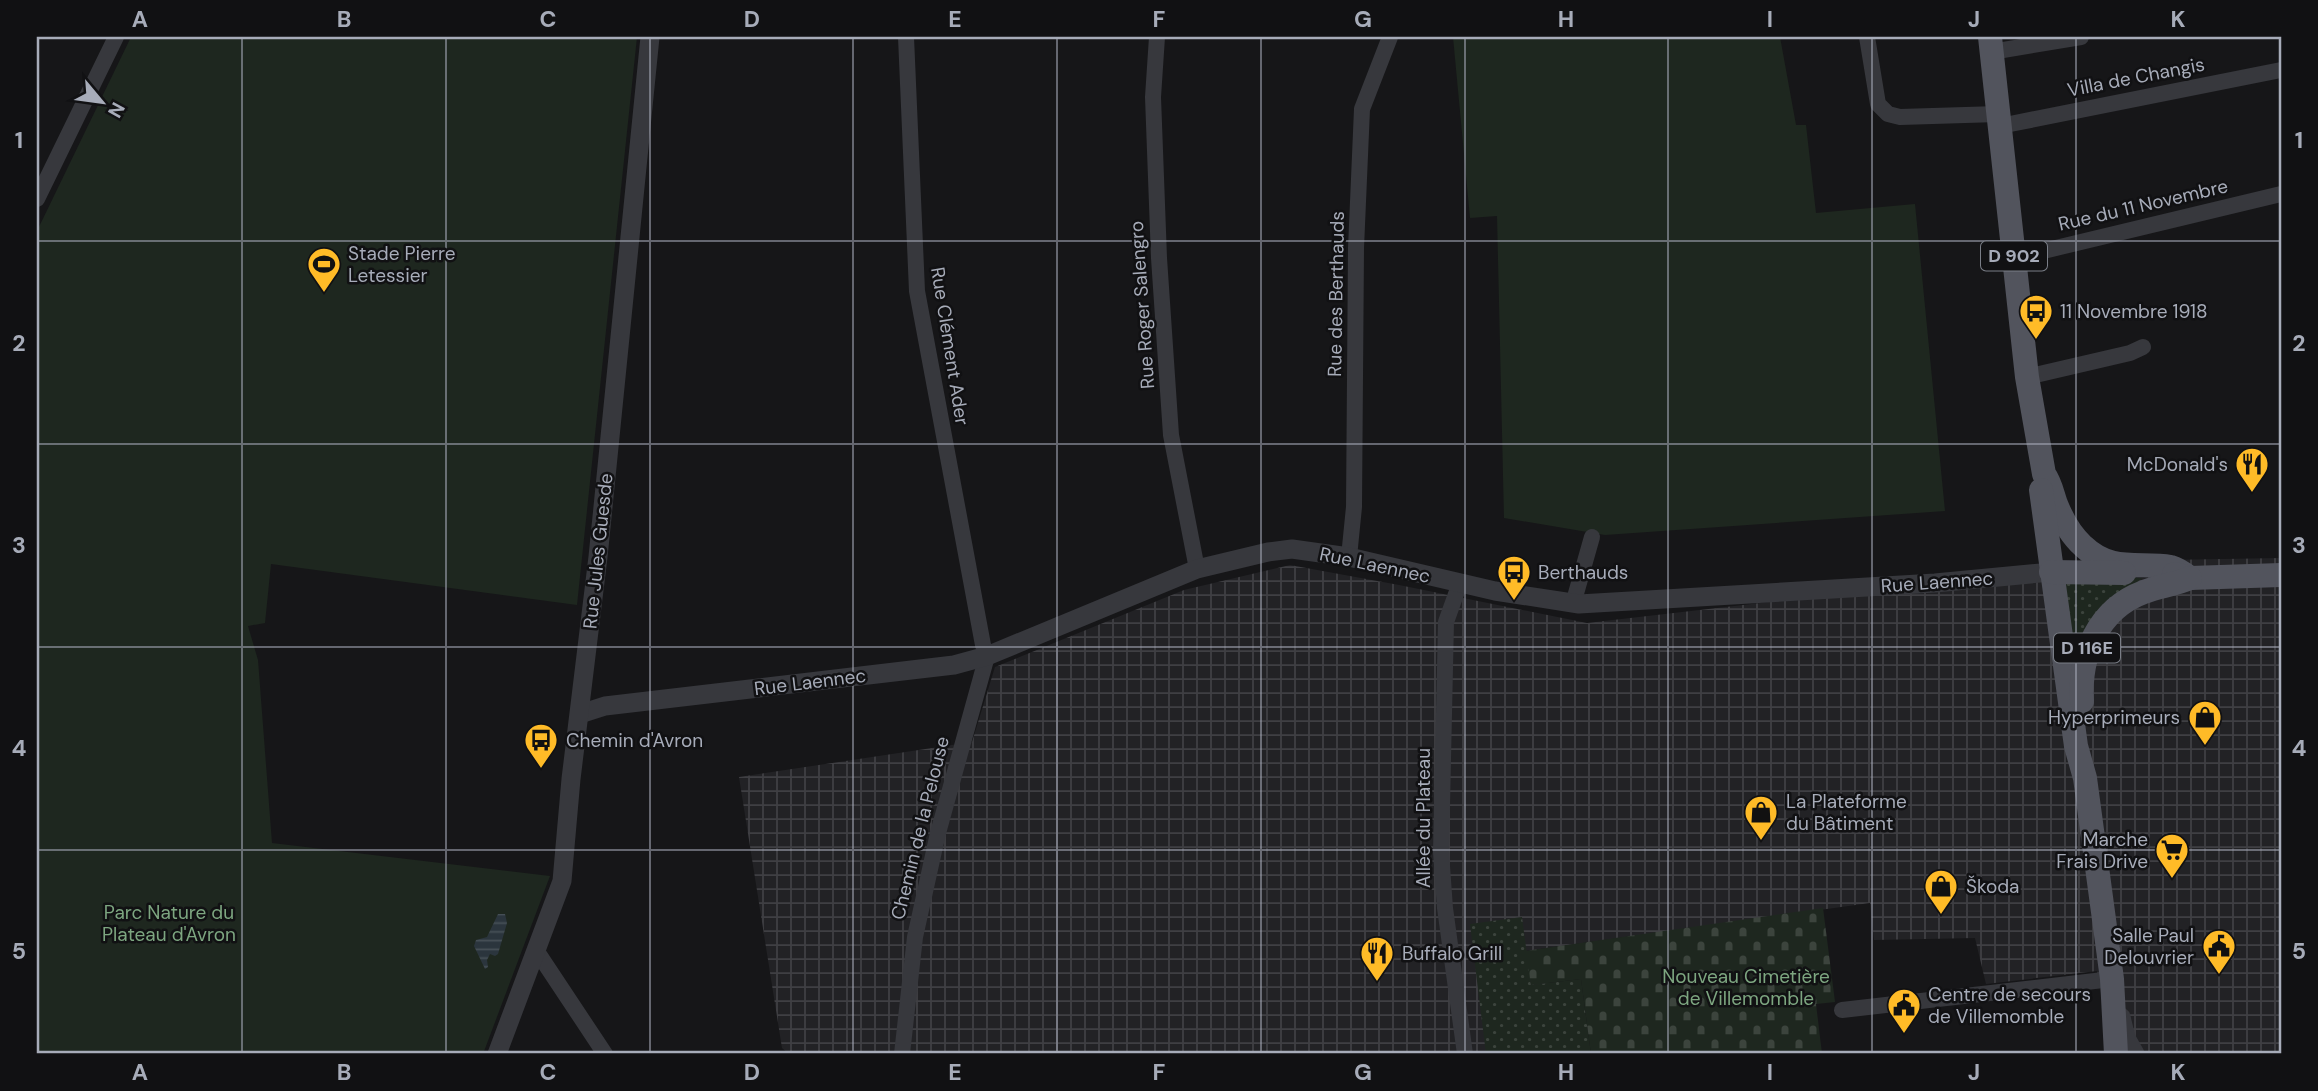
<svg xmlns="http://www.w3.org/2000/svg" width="2318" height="1091" font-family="'DM Sans',sans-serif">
	<defs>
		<pattern id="industrial-grid" width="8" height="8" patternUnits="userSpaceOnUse" patternTransform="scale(1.75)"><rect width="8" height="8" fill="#222225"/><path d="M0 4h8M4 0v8" fill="none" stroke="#3f3f43"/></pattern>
		<pattern id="grass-dots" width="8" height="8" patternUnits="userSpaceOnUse" patternTransform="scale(1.75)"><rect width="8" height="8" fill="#1e271f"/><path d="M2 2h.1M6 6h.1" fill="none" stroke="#3c443d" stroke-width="1.8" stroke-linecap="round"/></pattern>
		<pattern id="cemetery-stones" width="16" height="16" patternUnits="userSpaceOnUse" patternTransform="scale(1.75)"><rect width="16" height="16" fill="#1e271f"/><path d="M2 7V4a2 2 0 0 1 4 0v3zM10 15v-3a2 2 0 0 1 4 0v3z" fill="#3c443d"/></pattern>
		<pattern id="water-rules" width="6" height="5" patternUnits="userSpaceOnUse" patternTransform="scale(1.75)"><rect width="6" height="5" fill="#2b353d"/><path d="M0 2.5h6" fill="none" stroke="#475057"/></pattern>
	</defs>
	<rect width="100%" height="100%" fill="#161618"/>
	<!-- industrial -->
	<path fill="url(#industrial-grid)" d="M2281,558V1054H2112L2097,971L1986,984L1975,938L1874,940L1870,903L1525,951L1591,1054H789L782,1048L739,777L972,742L995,667L1184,590L1290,565L1399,585L1587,623L1935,583L2052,562Z"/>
	<!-- grass -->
	<g fill="url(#grass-dots)">
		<path d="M2061,575L2141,578H2142L2087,625L2074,654Z"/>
		<path d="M1522,917L1531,985L1581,979L1591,1054H1486L1470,924Z"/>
	</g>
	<!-- cemetery -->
	<path fill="url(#cemetery-stones)" d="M1823,908L1835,1002L1816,1004L1822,1054H1591L1581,979L1531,985L1525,951Z"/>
	<!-- green -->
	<g fill="#1e271f">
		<path d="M131,37H637L577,605L271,564L265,623L248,626L258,660L272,843L550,876L483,1054H37V231Z"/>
		<path d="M1453,37H1780L1796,125H1806L1816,213L1915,204L1945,511L1605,535L1504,518L1497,216L1470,218Z"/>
	</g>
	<!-- water -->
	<path fill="url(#water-rules)" d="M498,914H505L507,923L498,954L495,956L490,954L487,960L488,967L485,969L474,946L476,940L487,937Z"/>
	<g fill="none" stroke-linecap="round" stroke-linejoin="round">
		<!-- minor -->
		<g stroke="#37383d" stroke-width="16">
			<path d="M1157,37L1153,97L1159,258L1171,435L1197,569"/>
			<path d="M1867,37L1878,104L1888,114L1900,117L1998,114"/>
			<path d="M1991,52L2081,37"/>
			<path d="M2000,126L2281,70"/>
			<path d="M37,199L116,37"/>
			<path d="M2014,258L2281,194"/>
			<path d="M2027,377L2130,353L2143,347"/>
			<path d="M1349,557L1354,507L1356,248L1362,109L1390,37"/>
			<path d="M1460,583L1446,622L1441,852L1445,908L1465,1054"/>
			<path d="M1573,604L1592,537"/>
			<path d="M536,950L605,1054"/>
			<path d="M1842,1010L2112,979"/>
			<path d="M902,1054L915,937L938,833L987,656L983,645L917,291L906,37"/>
		</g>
		<!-- tertiary -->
		<g stroke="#37383d" stroke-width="19">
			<path d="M580,714L605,706L954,665L987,656L1197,569L1268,552L1292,549L1349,557L1495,591L1579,604L1935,583L2051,572"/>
			<path d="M2121,1017L2126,1038L2135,1054"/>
			<path d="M497,1054L562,881L571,779L598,557L650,37"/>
		</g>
		<!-- primary -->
		<g stroke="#52545d" stroke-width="24">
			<path d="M1990,37L2027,377L2044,474C2051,484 2052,493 2056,504C2062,519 2071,535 2083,546C2111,573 2138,562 2171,567C2178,569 2185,574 2190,578"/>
			<path d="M2041,490L2076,746L2085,778L2112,979L2116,1054"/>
			<path d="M2051,572L2124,573"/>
			<path d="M2174,574L2190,578L2281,575"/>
			<path d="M2082,701C2079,655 2098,609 2144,592C2159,586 2174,585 2190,578"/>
		</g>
	</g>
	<!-- grid -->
	<path fill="none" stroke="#a7acb9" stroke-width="2" stroke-opacity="0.55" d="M242,37V1054M446,37V1054M650,37V1054M853,37V1054M1057,37V1054M1261,37V1054M1465,37V1054M1668,37V1054M1872,37V1054M2076,37V1054M37,241H2281M37,444H2281M37,647H2281M37,850H2281"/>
	<!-- icons -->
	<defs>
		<symbol id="stadium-pin" viewBox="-11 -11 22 30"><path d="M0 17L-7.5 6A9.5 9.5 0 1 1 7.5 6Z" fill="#ffbb27" stroke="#111113"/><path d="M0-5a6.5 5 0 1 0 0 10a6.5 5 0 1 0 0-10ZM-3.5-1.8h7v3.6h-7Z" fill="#111"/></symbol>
		<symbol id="bus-pin" viewBox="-11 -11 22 30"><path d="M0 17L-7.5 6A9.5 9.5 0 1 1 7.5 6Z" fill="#ffbb27" stroke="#111113"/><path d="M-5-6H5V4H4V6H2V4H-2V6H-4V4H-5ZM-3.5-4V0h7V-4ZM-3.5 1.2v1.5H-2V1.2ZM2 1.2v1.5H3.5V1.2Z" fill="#111"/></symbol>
		<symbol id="restaurant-pin" viewBox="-11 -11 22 30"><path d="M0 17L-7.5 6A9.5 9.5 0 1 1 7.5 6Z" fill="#ffbb27" stroke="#111113"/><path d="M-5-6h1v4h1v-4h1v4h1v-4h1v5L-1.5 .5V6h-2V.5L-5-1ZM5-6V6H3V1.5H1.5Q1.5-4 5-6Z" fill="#111"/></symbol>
		<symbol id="shop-pin" viewBox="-11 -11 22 30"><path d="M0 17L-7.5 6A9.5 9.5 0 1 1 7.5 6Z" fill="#ffbb27" stroke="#111113"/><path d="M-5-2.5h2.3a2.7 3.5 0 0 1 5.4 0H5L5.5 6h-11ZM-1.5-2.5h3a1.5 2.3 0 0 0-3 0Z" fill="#111"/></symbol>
		<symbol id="supermarket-pin" viewBox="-11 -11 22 30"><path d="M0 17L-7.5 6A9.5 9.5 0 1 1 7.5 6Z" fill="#ffbb27" stroke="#111113"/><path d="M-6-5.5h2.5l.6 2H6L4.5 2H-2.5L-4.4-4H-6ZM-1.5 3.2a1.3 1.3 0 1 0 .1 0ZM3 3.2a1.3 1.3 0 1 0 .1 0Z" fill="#111"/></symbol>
		<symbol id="civic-pin" viewBox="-11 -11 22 30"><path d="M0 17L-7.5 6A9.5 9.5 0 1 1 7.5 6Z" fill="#ffbb27" stroke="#111113"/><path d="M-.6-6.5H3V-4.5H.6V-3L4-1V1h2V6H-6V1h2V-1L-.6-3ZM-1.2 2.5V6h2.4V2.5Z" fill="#111"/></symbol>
	</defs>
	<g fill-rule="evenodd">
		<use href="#stadium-pin" x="305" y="245" width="38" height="52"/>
		<use href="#bus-pin" x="2017" y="292" width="38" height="52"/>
		<use href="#restaurant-pin" x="2233" y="445" width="38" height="52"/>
		<use href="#bus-pin" x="1495" y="553" width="38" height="52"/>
		<use href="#shop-pin" x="2186" y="698" width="38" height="52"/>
		<use href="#bus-pin" x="522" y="721" width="38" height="52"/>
		<use href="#shop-pin" x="1742" y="793" width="38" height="52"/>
		<use href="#supermarket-pin" x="2153" y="831" width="38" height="52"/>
		<use href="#shop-pin" x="1922" y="867" width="38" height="52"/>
		<use href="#civic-pin" x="2200" y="927" width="38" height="52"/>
		<use href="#restaurant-pin" x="1358" y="934" width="38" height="52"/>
		<use href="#civic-pin" x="1885" y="986" width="38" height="52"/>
	</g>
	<g text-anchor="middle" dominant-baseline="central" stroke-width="5" stroke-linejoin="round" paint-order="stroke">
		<!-- shield labels -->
		<g fill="#111113" stroke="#7a7e87" stroke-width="2">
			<rect x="1981" y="241.5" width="66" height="29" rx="5"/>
			<rect x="2054" y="633.5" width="66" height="29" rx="5"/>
		</g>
		<g font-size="18" font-weight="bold" fill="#a7acb9">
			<text x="2014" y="256">D 902</text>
			<text x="2087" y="648">D 116E</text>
		</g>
		<!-- street labels -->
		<g font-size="19" fill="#a7acb9" stroke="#111113">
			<text transform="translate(2136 77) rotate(-11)">Villa de Changis</text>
			<text transform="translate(2143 205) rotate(-13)">Rue du 11 Novembre</text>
			<text transform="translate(1336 294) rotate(-89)">Rue des Berthauds</text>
			<text transform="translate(1142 305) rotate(-94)">Rue Roger Salengro</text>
			<text transform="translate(950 346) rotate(81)">Rue Clément Ader</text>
			<text transform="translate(598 551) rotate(-84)">Rue Jules Guesde</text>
			<text transform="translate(1375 565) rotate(12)">Rue Laennec</text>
			<text transform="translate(1937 582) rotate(-4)">Rue Laennec</text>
			<text transform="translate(810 682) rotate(-7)">Rue Laennec</text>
			<text transform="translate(1423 818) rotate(-90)">Allée du Plateau</text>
			<text transform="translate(920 828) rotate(-76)">Chemin de la Pelouse</text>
		</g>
		<!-- poi labels -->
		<g font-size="19" fill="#a7acb9" stroke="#111113" text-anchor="start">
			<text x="348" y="253">Stade Pierre<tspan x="348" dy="22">Letessier</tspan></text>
			<text x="2060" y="311">11 Novembre 1918</text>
			<text x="2228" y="464" text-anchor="end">McDonald's</text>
			<text x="1538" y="572">Berthauds</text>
			<text x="2180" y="717" text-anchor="end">Hyperprimeurs</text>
			<text x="566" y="740">Chemin d'Avron</text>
			<text x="1786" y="801">La Plateforme<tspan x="1786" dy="22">du Bâtiment</tspan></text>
			<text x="2148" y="839" text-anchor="end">Marche<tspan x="2148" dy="22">Frais Drive</tspan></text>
			<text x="1966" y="886">Škoda</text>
			<text x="2194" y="935" text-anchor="end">Salle Paul<tspan x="2194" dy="22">Delouvrier</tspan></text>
			<text x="1402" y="953">Buffalo Grill</text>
			<text x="1928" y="994">Centre de secours<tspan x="1928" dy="22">de Villemomble</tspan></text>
		</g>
		<!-- park labels -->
		<g font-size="19" fill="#7da680" stroke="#111113">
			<text x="169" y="912">Parc Nature du<tspan x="169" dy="22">Plateau d'Avron</tspan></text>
			<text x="1746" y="976">Nouveau Cimetière<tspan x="1746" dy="22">de Villemomble</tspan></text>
		</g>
	</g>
	<!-- border -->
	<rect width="2318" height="1091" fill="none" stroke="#111113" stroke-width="77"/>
	<!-- north arrow -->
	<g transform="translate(102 102) rotate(119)" stroke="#111113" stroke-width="5" paint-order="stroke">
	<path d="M0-5L12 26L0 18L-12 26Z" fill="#a7acb9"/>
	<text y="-10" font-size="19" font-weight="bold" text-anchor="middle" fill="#a7acb9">N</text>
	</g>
	<rect x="38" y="38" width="2242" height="1014" fill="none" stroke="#a7acb9" stroke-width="2.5"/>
	<g font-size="23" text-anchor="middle" font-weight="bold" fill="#a7acb9">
		<text x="140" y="27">A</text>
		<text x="344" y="27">B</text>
		<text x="548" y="27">C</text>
		<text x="752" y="27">D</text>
		<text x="955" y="27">E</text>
		<text x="1159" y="27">F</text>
		<text x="1363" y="27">G</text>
		<text x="1566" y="27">H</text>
		<text x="1770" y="27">I</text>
		<text x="1974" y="27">J</text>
		<text x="2178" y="27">K</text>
		<text x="19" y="148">1</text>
		<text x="2299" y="148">1</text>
		<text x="19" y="351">2</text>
		<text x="2299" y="351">2</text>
		<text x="19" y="553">3</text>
		<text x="2299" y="553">3</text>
		<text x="19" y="756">4</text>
		<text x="2299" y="756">4</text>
		<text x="19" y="959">5</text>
		<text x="2299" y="959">5</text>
		<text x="140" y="1080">A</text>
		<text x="344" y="1080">B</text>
		<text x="548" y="1080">C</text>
		<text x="752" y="1080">D</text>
		<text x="955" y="1080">E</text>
		<text x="1159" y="1080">F</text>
		<text x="1363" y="1080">G</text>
		<text x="1566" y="1080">H</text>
		<text x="1770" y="1080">I</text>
		<text x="1974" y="1080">J</text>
		<text x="2178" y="1080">K</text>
	</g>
</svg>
